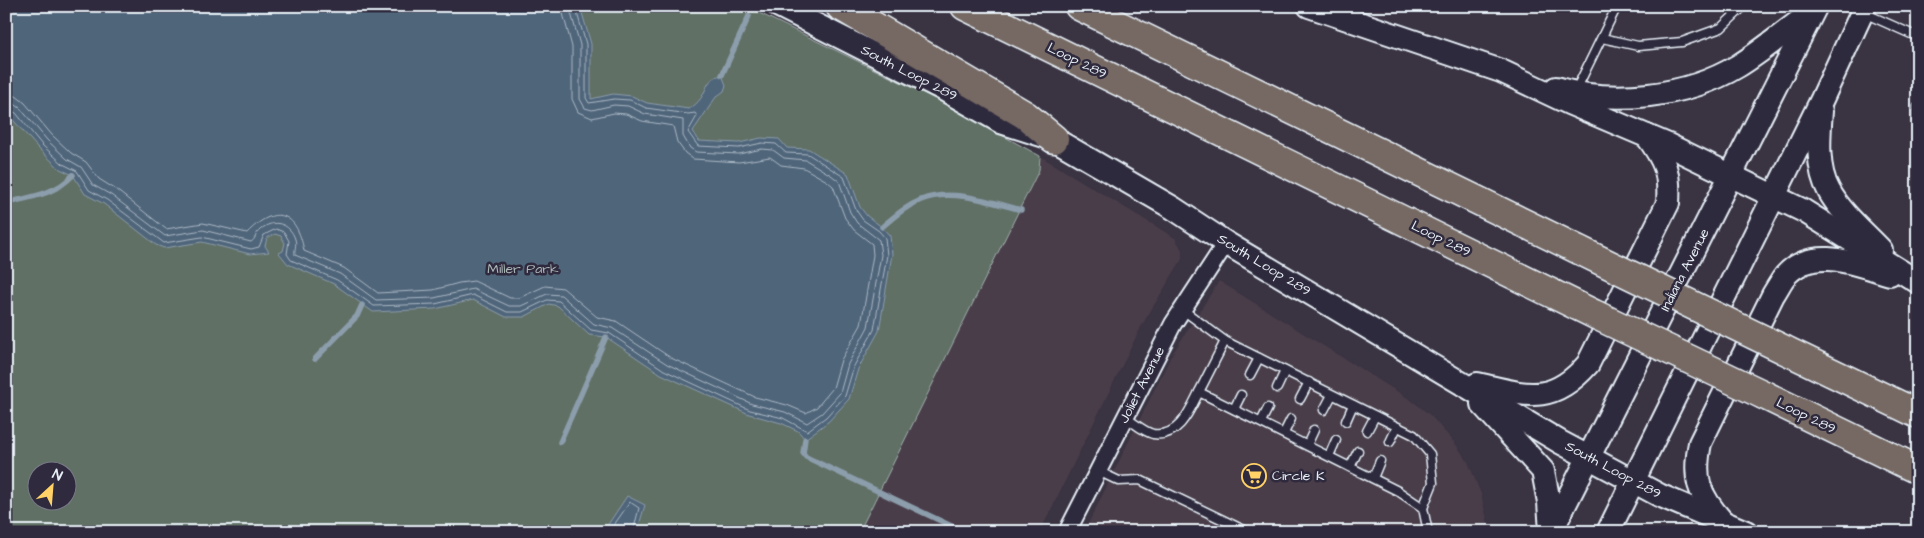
<svg xmlns="http://www.w3.org/2000/svg" width="1924" height="538" font-family="'Architects Daughter',sans-serif">
	<rect width="100%" height="100%" fill="#3a3342"/>
	<filter id="ink" filterUnits="userSpaceOnUse"><feTurbulence type="fractalNoise" baseFrequency=".02" numOctaves="2"/><feDisplacementMap in="SourceGraphic" scale="10" xChannelSelector="R" yChannelSelector="G"/><feConvolveMatrix kernelMatrix="1 2 1 2 8 2 1 2 1" color-interpolation-filters="sRGB"/></filter>
	<g filter="url(#ink)">
		<!-- built -->
		<g fill="#483e48">
			<path d="M1040,156L1175,238L1182,250V259L1142,325L1040,532H859L1039,170Z"/>
			<path d="M1219,281L1411,400L1430,415L1454,442L1468,462L1481,494L1490,532H1084L1171,356Z"/>
		</g>
		<!-- green -->
		<path fill="#606f65" stroke="#a4b0ae" fill-rule="evenodd" d="M6,6H745L937,100L1040,156L1039,170L859,532H6ZM38,470H68V500H38Z"/>
		<!-- water -->
		<g fill="#4f657a" stroke="#8c9dac">
			<path d="M6,6H580L591,44V99L613,94L632,96L647,103L689,109C711,96 701,79 722,75L726,85L724,91L716,97L693,131L699,141L739,143L761,138L779,139L787,148L809,149L848,174L860,207L867,216L882,227L890,236L892,254L879,331L858,369L849,399L829,421L805,439L798,431L781,423L749,414L661,374L606,337L589,335L558,306L549,304L524,317H506L473,300L435,309L373,312L334,284L288,264L279,253L283,251L285,243L281,236L275,234L267,238L265,246L269,252L250,254L202,242L164,248L156,245L104,204L85,194L73,175L60,169L38,148L6,112Z"/>
			<path d="M627,496L645,505L637,532H603Z"/>
		</g>
		<g fill="none" stroke-linecap="round" stroke-linejoin="round">
			<!-- shore -->
			<g stroke="#abb9c6" stroke-width="1">
				<path d="M6,94L16,96L25,103L52,135L71,153L86,162L99,179L115,189L166,229L203,223L247,233C275,204 297,211 304,251L344,268L378,293L433,290L459,283L474,281L510,298H519L545,286L563,288L597,317L616,321L671,358L755,397L787,405L806,413L817,407L833,388L841,360L861,325L873,255L872,244L854,230L845,218L833,186L827,181L804,168L781,165L770,157L739,162L693,159L685,153L677,142L673,126L642,121L626,114L614,113L592,118L578,112L572,99V47L561,6"/>
				<path d="M6,102L13,103L20,108L47,140L67,159L81,167L93,185L111,195L165,236L203,230L251,242C256,239 255,234 260,230C273,218 290,223 295,239C297,245 294,250 295,255L340,274L376,300L434,298L473,289L509,306H521L547,294L561,295L594,324L612,328L667,364L752,404L785,412L807,423L822,413L840,393L848,364L868,327L881,255L879,240L857,223L850,212L839,181L831,175L806,160L784,158L773,150L762,149L739,154L696,152L690,148L683,136V120L645,114L628,106L614,105L592,110L585,108L580,99V45L569,6"/>
				<path d="M6,108L16,113L42,145L63,164L77,171L89,190L107,200L164,243L202,237L251,249L259,247L264,235L276,229L284,232L289,241L287,254L291,260L337,280L374,306L435,304L473,295L507,312H522L547,300L559,301L591,330L609,333L664,370L750,410L783,418L807,431L826,417L845,396L854,366L874,330L887,255L885,238L879,231L863,220L856,210L844,177L808,154L786,153L776,144L762,143L739,148L698,146L688,132L697,116L695,113L688,114L646,108L630,100L614,99L589,103L586,98V44L575,6"/>
				<path d="M609,532L630,502L639,508L633,532"/>
			</g>
			<!-- stream -->
			<g stroke="#8c9dac" stroke-width="5.5">
				<path d="M722,75L749,16"/>
				<path d="M6,203C31,197 56,194 73,175"/>
				<path d="M882,227C894,217 906,206 921,200C952,188 991,202 1021,210"/>
				<path d="M315,359L357,316L362,305"/>
				<path d="M805,439L803,453L806,457L964,532"/>
				<path d="M560,442L606,337"/>
			</g>
			<defs>
				<g id="lane">
					<path d="M1864,13L1918,37"/>
					<path d="M1602,38L1638,46L1682,42L1721,28L1744,6"/>
					<path d="M1576,90L1617,6"/>
					<path d="M1918,106V142"/>
					<path d="M1183,310L1225,341L1414,435L1430,454L1433,483L1423,508"/>
					<path d="M1250,375L1259,358"/>
					<path d="M1277,388L1285,371"/>
					<path d="M1199,392L1225,341"/>
					<path d="M1300,399L1309,382"/>
					<path d="M1234,409L1241,395"/>
					<path d="M1324,410L1332,395"/>
					<path d="M1126,418C1133,422 1144,432 1153,434C1179,438 1190,410 1199,392L1398,491L1423,508L1428,532"/>
					<path d="M1346,421L1353,405"/>
					<path d="M1261,422L1268,408"/>
					<path d="M1367,431L1375,416"/>
					<path d="M1284,433L1291,419"/>
					<path d="M1390,442L1397,427"/>
					<path d="M1307,445L1314,430"/>
					<path d="M1329,456L1336,440"/>
					<path d="M1350,467L1358,451"/>
					<path d="M1098,471L1119,481L1140,480L1248,532"/>
					<path d="M1373,478L1380,461"/>
				</g>
				<path id="street" d="M1067,532L1173,324L1226,243"/>
				<g id="secondary">
					<path d="M779,6L943,89L1001,122L1054,139L1173,208L1226,243L1560,442L1659,495L1746,532"/>
					<path d="M1309,6L1501,71L1569,103L1668,145L1804,211L1918,282"/>
					<path d="M1556,88C1612,105 1687,97 1738,66C1764,50 1787,30 1812,12"/>
					<path d="M1821,111C1819,136 1816,168 1829,191C1841,213 1864,232 1881,250"/>
					<path d="M1477,384C1526,395 1551,406 1588,364L1668,203C1670,172 1665,161 1647,136"/>
					<path d="M1482,404L1543,471L1549,502L1551,532"/>
					<path d="M1722,521C1698,494 1693,478 1700,443L1773,295C1777,289 1781,281 1785,276C1813,244 1858,265 1890,274"/>
					<path d="M1551,532L1816,6"/>
					<path d="M1608,532L1822,99L1865,6"/>
				</g>
				<g id="highway">
					<path d="M840,6L1025,115L1054,139"/>
					<path d="M965,6L1596,315"/>
					<path d="M1079,6L1618,269"/>
					<path d="M1785,350L1918,414"/>
					<path d="M1764,395L1918,470"/>
				</g>
			</defs>
			<!-- lane casing -->
			<use href="#lane" stroke="#e8f1f8" stroke-width="11"/>
			<!-- street casing -->
			<use href="#street" stroke="#e8f1f8" stroke-width="20"/>
			<!-- secondary casing -->
			<use href="#secondary" stroke="#e8f1f8" stroke-width="26"/>
			<!-- highway casing -->
			<use href="#highway" stroke="#e8f1f8" stroke-width="31"/>
			<!-- lane -->
			<use href="#lane" stroke="#2f2a3d" stroke-width="8"/>
			<!-- street -->
			<use href="#street" stroke="#2f2a3d" stroke-width="16"/>
			<!-- secondary -->
			<use href="#secondary" stroke="#2f2a3d" stroke-width="22"/>
			<!-- highway -->
			<use href="#highway" stroke="#766964" stroke-width="28"/>
			<defs>
				<g id="highway-bridge">
					<path d="M1618,269L1785,350"/>
					<path d="M1596,315L1764,395"/>
				</g>
			</defs>
			<!-- highway-bridge casing -->
			<use href="#highway-bridge" stroke="#e8f1f8" stroke-width="31" stroke-linecap="butt"/>
			<!-- highway-bridge -->
			<use href="#highway-bridge" stroke="#766964" stroke-width="28"/>
		</g>
	</g>
	<!-- icons -->
	<defs>
		<symbol id="supermarket-ring" viewBox="-11 -11 22 22"><circle r="9.5" fill="#2f2a3d" stroke="#ffd166" stroke-width="1.5"/><path d="M-6-5.5h2.5l.6 2H6L4.5 2H-2.5L-4.4-4H-6ZM-1.5 3.2a1.3 1.3 0 1 0 .1 0ZM3 3.2a1.3 1.3 0 1 0 .1 0Z" fill="#ffd166"/></symbol>
	</defs>
	<g fill-rule="evenodd">
		<use href="#supermarket-ring" x="1240" y="462" width="28" height="28"/>
	</g>
	<g text-anchor="middle" dominant-baseline="central" stroke-width="5" stroke-linejoin="round" paint-order="stroke">
		<!-- street labels -->
		<g font-size="14" fill="#e8f1f8" stroke="#2f2a3d">
			<text transform="translate(1077 61) rotate(26)">Loop 289</text>
			<text transform="translate(909 73) rotate(27)">South Loop 289</text>
			<text transform="translate(1441 239) rotate(26)">Loop 289</text>
			<text transform="translate(1264 265) rotate(31)">South Loop 289</text>
			<text transform="translate(1685 270) rotate(-63)">Indiana Avenue</text>
			<text transform="translate(1142 385) rotate(-63)">Joliet Avenue</text>
			<text transform="translate(1806 416) rotate(26)">Loop 289</text>
			<text transform="translate(1613 470) rotate(28)">South Loop 289</text>
		</g>
		<!-- park labels -->
		<g font-size="14" fill="#abb6b6" stroke="#2f2a3d">
			<text x="523" y="269">Miller Park</text>
		</g>
		<!-- poi labels -->
		<g font-size="14" fill="#e8f1f8" stroke="#2f2a3d" text-anchor="start">
			<text x="1272" y="476">Circle K</text>
		</g>
	</g>
	<!-- margin -->
	<rect width="1924" height="538" fill="none" stroke="#2f2a3d" stroke-width="25"/>
	<rect x="12" y="12" width="1899" height="513" fill="none" stroke="#e8f1f8" stroke-width="2" filter="url(#ink)"/>
	<!-- north arrow -->
	<g transform="translate(52 486) rotate(26)"><circle r="24" fill="#2f2a3d" stroke="#797a88"/>
	<path d="M0-4L9 19L0 12L-9 19Z" fill="#ffd166"/>
	<text y="-8" font-size="14" font-weight="bold" text-anchor="middle" fill="#e8f1f8">N</text>
	</g>
</svg>
